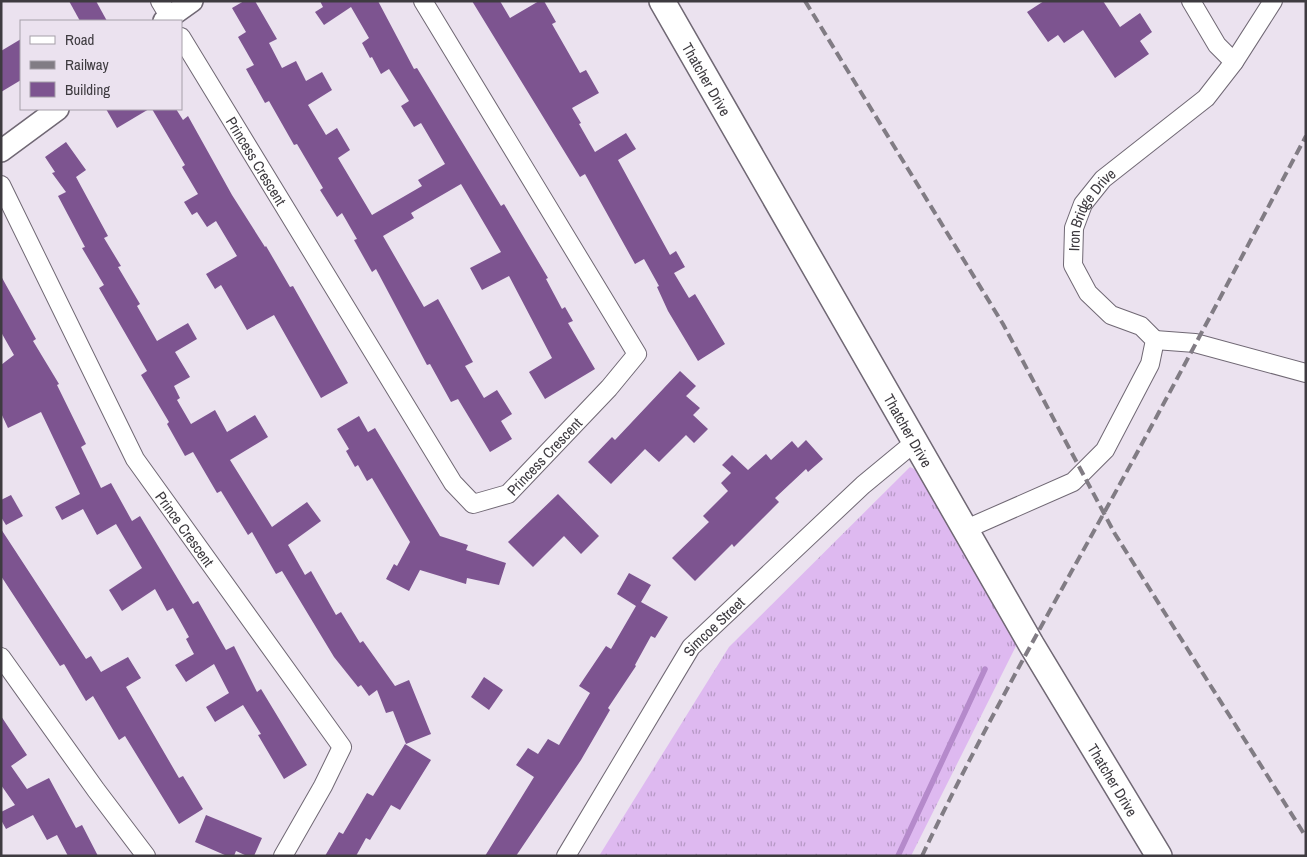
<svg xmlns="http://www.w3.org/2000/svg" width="1307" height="857" font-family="'Archivo Narrow',sans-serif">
	<defs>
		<pattern id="grass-tufts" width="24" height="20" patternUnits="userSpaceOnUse" patternTransform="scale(1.25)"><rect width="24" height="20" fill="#deb9f0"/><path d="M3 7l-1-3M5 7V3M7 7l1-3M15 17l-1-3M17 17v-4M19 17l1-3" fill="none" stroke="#b598c4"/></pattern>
	</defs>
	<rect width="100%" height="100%" fill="#ebe2ef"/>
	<!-- grass -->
	<path fill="url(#grass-tufts)" d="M910,467L925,474L1018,642L911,856H599L729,647Z"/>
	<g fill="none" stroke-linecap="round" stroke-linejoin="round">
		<!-- stream -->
		<path stroke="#b58acb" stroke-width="5.5" d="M898,856L985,669"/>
	</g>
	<!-- building -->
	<g fill="#7d5490">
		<path d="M69,1H96L107,21H80Z"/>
		<path d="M244,1H255L277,39L269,43L282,68L296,61L306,81L322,72L332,90L308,105L326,135L337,128L350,150L338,158L372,215L422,186L418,180L445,164L421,123L414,127L401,106L409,101L389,69L381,74L372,57L370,58L362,43L369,38L351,7L324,25L315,12L323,7L320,1H378L414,69L417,68L501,206L504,204L548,278L546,279L562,309L565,307L573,321L568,323L595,369L545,399L529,372L552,358L509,276L482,290L470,268L501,252L461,184L411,213L414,218L383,236L424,307L438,299L473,362L465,366L484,398L497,390L512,414L501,421L512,439L490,452L458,399L451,402L430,364L427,365L376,269L372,272L354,240L357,239L342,213L337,217L320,190L323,188L297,144L294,145L269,101L265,103L246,69L254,65L238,37L246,32L232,8Z"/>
		<path d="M472,1H500L510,18L539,1H544L556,22L552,24L580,73L586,70L599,93L572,108L581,123L579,124L595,152L626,133L636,149L618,160L670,255L676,251L685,267L674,273L689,298L695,294L725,344L698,361L668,311L657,287L659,286L644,259L635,264L585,174L580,177Z"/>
		<path d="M1044,1H1103L1120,27L1140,13L1152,32L1140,41L1149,54L1115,78L1083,30L1064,43L1058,35L1048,42L1027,12Z"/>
		<path d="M21,39V80L1,92V51Z"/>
		<path d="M106,109H149L117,128Z"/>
		<path d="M152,109H176L183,120L188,116L232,195L265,247L266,246L290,287L293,286L348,383L321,398L274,315L247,330L221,285L215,289L206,274L237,256L216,221L207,227L197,212L192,215L184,202L198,194L182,167L185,165Z"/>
		<path d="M66,142L86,170L76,177L108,236L104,238L121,266L118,267L140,304L137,306L157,341L188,323L197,339L175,352L190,377L174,386L180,398L177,400L191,424L215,410L227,432L255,415L268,437L230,460L272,527L307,502L321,521L288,545L305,575L311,571L336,615L341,612L360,643L363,641L395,686L409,680L431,734L406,744L393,711L386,713L377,690L369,696L361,685L358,687L334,657L282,571L276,574L252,532L248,535L221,491L217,493L193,452L185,456L167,424L169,422L141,375L147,371L99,288L104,285L82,248L85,247L58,196L66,192L52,173L55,172L45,157Z"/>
		<path d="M1,276L36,339L33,341L59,384L57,385L86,444L81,447L101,488L111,483L132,521L140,516L193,604L198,601L226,650L234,646L257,692L261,689L307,765L284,779L258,735L261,734L243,705L215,722L206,707L229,693L214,664L186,682L175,665L194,654L186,639L189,637L173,608L167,611L155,589L122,611L109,590L142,568L116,524L97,535L83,509L62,520L55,507L80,494L41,412L8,428L1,413V365L14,355L1,332Z"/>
		<path d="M680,371L696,386L686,396L700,408L693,415L708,429L694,443L686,435L659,462L645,449L611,484L588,462L612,437L615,440Z"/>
		<path d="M359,416L368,432L375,428L440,536L468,545L466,550L506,563L499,585L467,578L466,584L420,570L409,591L386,579L394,564L397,566L410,542L372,478L367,481L358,465L355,467L346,451L349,449L337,429Z"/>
		<path d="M806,440L823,459L808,472L806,469L775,498L779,502L734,547L732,544L695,581L672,558L709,522L703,516L728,491L721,483L731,473L722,465L732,455L748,470L766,454L771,460L792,441L798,448Z"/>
		<path d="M558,494L599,536L581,554L564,536L533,567L508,542Z"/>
		<path d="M11,495L23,516L6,525L1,517V500Z"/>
		<path d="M1,529L86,659L91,656L101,672L128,657L141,678L126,687L179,778L183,776L203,809L179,824L125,736L119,740L93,696L86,701L64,664L60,666L1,576Z"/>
		<path d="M629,573L651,585L641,602L668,617L655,638L651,636L635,665L636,666L608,708L610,710L581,760L516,856H485L534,777L516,765L528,748L538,754L548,739L559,745L590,693L579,686L606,646L611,649L636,606L617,594Z"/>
		<path d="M484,677L503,690L489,710L471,697Z"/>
		<path d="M1,716L27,755L11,766L27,789L49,778L76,828L82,825L98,856H68L57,835L47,840L33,815L6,829L1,820V812L15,805L1,785Z"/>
		<path d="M405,744L431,760L400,810L391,805L370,840L366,838L356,856H325L339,832L343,834L367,793L373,796Z"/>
		<path d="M206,815L262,838L254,856H247L236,851L234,856H227L195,842Z"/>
	</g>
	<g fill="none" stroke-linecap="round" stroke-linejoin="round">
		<defs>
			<g id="minor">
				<path d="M160,1L172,21"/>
				<path d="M1191,1L1217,45L1234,62"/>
				<path id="s1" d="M181,37L453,483L473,504L508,494L609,388L637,354L423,1"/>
				<path id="s2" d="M1,185L135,459L342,747L323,786L283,856"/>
				<path d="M1155,340L1195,343L1306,373"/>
				<path id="s3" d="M964,530L1073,482L1105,450L1150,364L1155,340L1141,326L1111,315L1088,293L1073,265L1074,228L1083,204L1103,179L1206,98L1234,62L1273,1"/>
				<path d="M1,657L96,790L146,856"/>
				<path id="s4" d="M566,856L691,647L863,485L915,442"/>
			</g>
			<g id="tertiary">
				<path d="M164,21L192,1"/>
				<path d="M1,151L58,109"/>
			</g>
			<g id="secondary">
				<path id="s5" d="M662,1L1031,644L1159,856"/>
			</g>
		</defs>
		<!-- minor casing -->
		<use href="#minor" stroke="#706874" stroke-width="20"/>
		<!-- tertiary casing -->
		<use href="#tertiary" stroke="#706874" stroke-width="24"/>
		<!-- secondary casing -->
		<use href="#secondary" stroke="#706874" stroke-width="28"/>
		<!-- minor -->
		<use href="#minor" stroke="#fff" stroke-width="18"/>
		<!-- tertiary -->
		<use href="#tertiary" stroke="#fff" stroke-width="21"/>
		<!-- secondary -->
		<use href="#secondary" stroke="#fff" stroke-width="25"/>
		<!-- rail -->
		<g stroke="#817c84" stroke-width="4" stroke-dasharray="10 5" stroke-linecap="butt">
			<path d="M805,1L1003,324L1115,534L1306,837"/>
			<path d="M922,856C988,717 1065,585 1138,451C1195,346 1250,241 1306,136"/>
		</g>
	</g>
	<g text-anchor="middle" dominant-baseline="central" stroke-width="5" stroke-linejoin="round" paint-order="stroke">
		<!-- street labels -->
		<g font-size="15" fill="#3e3b40" stroke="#ebe2ef">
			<text stroke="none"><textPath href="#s5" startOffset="90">Thatcher Drive</textPath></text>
			<text stroke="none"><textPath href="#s1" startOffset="145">Princess Crescent</textPath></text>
			<text stroke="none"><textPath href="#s3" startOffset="462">Iron Bridge Drive</textPath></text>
			<text stroke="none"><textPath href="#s5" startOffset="495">Thatcher Drive</textPath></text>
			<text stroke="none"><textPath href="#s1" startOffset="640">Princess Crescent</textPath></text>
			<text stroke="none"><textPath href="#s2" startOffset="391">Prince Crescent</textPath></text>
			<text stroke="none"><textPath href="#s4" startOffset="274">Simcoe Street</textPath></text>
			<text stroke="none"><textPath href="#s5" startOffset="900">Thatcher Drive</textPath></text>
		</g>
	</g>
	<!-- border -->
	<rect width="1307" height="857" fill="none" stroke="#3e3b40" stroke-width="5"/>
	<!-- legend -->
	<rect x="20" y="20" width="162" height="90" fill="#ebe2ef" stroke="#a69fa9"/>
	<rect x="30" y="36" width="25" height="8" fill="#ffffff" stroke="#a69fa9"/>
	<text x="65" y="45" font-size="15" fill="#3e3b40">Road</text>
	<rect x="30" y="61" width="25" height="8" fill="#817c84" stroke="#a69fa9"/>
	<text x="65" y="70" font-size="15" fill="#3e3b40">Railway</text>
	<rect x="30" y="82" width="25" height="15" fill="#7d5490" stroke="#a69fa9"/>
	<text x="65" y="95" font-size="15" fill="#3e3b40">Building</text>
</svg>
